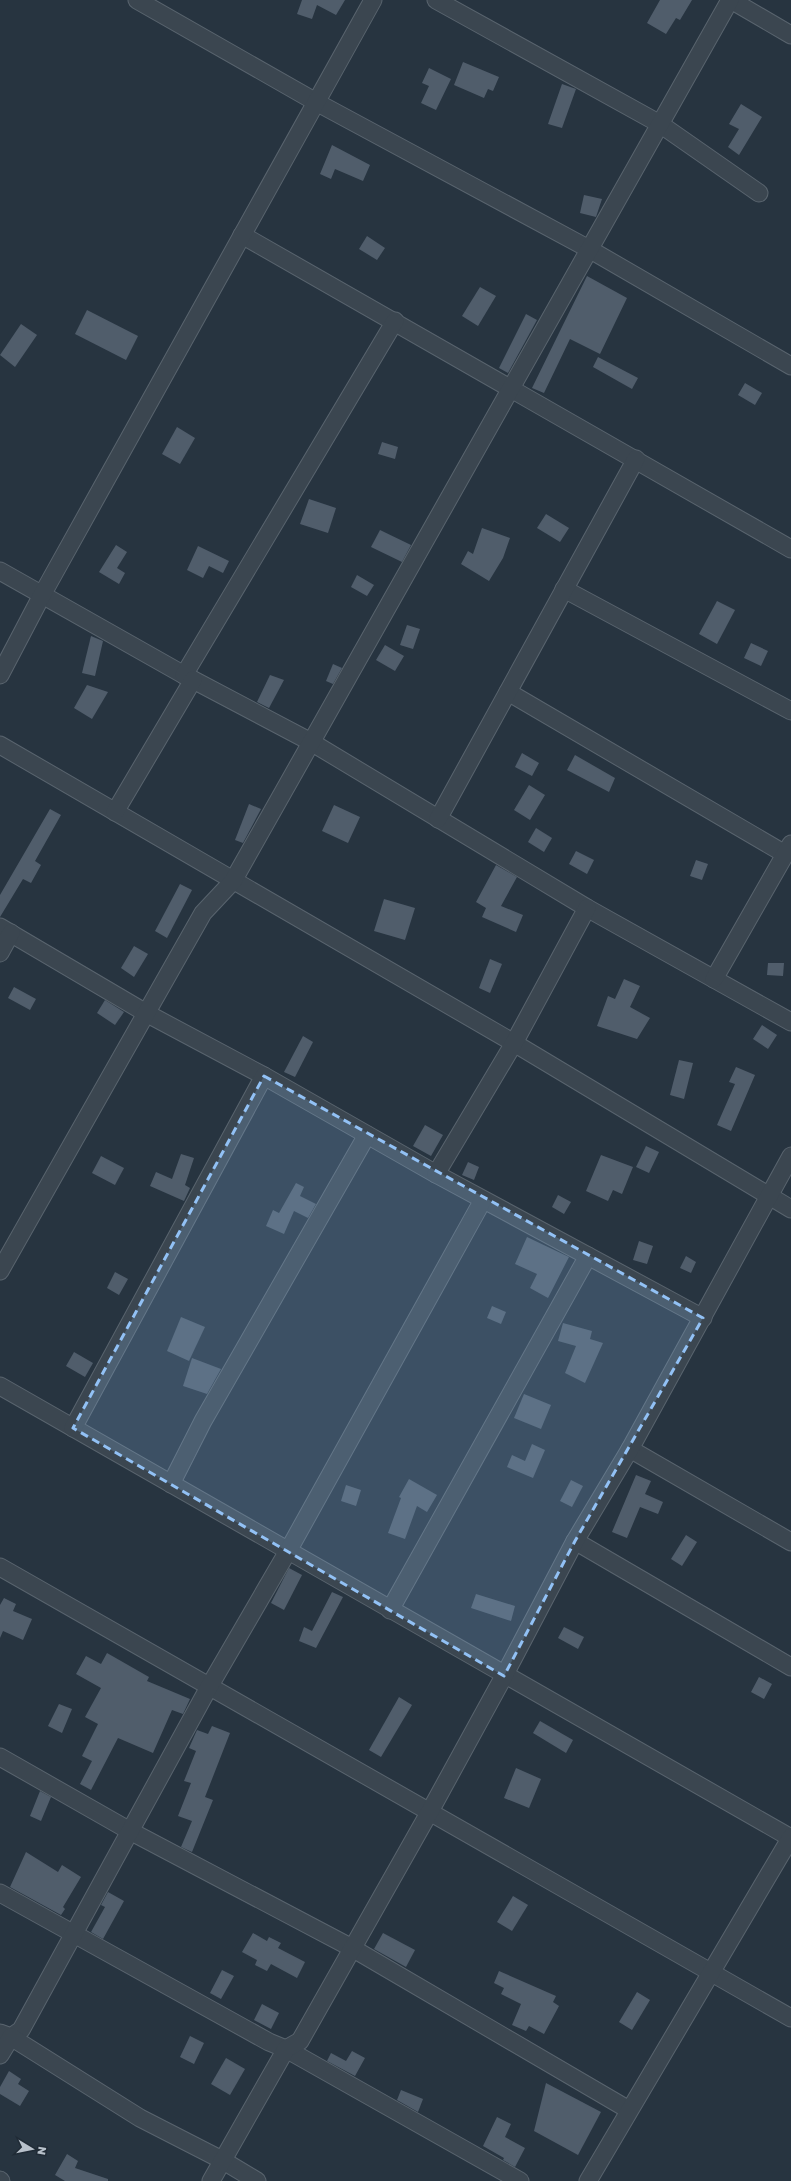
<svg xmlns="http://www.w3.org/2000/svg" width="791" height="2181" font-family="'Golos Text',sans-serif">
	<rect width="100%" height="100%" fill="#273440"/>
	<!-- building -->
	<g fill="#505d6b">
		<path d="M302,0H345L336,15L317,5L312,19L297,14Z"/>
		<path d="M660,0H692L680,20L676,18L666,34L647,23Z"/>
		<path d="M463,62L499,77L493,91L488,89L484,98L454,85Z"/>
		<path d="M429,68L451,79L436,110L421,103L429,86L422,83Z"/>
		<path d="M562,84L576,89L562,128L548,124Z"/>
		<path d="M741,104L762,117L739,155L728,147L739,129L729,124Z"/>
		<path d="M332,145L370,165L363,181L335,169L331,179L320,174Z"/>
		<path d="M584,195L602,199L596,217L580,213Z"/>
		<path d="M367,236L385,248L377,260L359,249Z"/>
		<path d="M587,276L627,298L600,354L570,339L544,393L532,388Z"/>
		<path d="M480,287L496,296L478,326L462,316Z"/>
		<path d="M87,310L138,336L126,360L75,334Z"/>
		<path d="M526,314L537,320L508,373L499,368Z"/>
		<path d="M21,324L37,335L15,367L0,355Z"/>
		<path d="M598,357L638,378L632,389L593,367Z"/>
		<path d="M745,383L762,393L755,405L738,395Z"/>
		<path d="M177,427L195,438L180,464L162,454Z"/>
		<path d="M382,442L398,447L395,459L378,454Z"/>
		<path d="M309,499L336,508L328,533L300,524Z"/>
		<path d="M546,514L569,528L560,542L537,528Z"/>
		<path d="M482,528L510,538L503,558L489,581L461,564L468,551L473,554Z"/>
		<path d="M380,530L411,545L402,562L371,547Z"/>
		<path d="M116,545L127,552L117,568L125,573L119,584L99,572Z"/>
		<path d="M198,546L229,561L223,573L209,566L203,578L187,570Z"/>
		<path d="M357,575L374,585L367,596L351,587Z"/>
		<path d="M717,601L735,610L717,644L699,634Z"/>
		<path d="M407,625L420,629L413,649L400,645Z"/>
		<path d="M91,636L103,641L95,676L82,673Z"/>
		<path d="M751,643L768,651L761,666L744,658Z"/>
		<path d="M385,645L404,656L395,671L376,660Z"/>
		<path d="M333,664L342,668L333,684L326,681Z"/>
		<path d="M270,675L284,680L269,708L257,702Z"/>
		<path d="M87,685L108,692L92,719L74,708Z"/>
		<path d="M522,753L539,763L532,776L515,767Z"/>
		<path d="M575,755L615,778L609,792L567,770Z"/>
		<path d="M529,785L545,795L530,820L514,810Z"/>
		<path d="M249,804L261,809L243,843L235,840Z"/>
		<path d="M334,805L360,817L348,843L322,831Z"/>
		<path d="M50,809L61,815L35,861L41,865L31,883L23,879L0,917V895Z"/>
		<path d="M536,828L552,838L544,852L528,842Z"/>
		<path d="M576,851L594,860L587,874L569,864Z"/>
		<path d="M696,860L708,864L702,880L690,876Z"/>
		<path d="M496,865L517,877L501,906L523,915L516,932L482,917L486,908L476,902Z"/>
		<path d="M180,884L192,890L167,938L155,931Z"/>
		<path d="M384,899L415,908L405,940L374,931Z"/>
		<path d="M134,946L148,954L134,977L121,968Z"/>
		<path d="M490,959L502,964L490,993L479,988Z"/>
		<path d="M768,963H784L783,976L767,975Z"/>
		<path d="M624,979L640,986L630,1007L650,1018L637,1039L597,1026L608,996L615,999Z"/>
		<path d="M14,987L36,999L30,1010L8,998Z"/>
		<path d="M105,1000L124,1012L115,1025L97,1013Z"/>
		<path d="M762,1025L777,1035L768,1049L753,1039Z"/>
		<path d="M303,1036L313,1042L295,1077L284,1072Z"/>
		<path d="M679,1060L693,1063L684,1099L670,1095Z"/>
		<path d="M736,1067L755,1075L731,1131L717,1125L735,1084L729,1082Z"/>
		<path d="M425,1125L443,1135L431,1156L413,1146Z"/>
		<path d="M646,1146L659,1152L649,1173L636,1167Z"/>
		<path d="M181,1154L194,1158L185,1185L190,1188L184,1201L150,1186L156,1172L172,1179Z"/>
		<path d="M601,1155L633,1167L622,1194L613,1190L608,1201L586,1191Z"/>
		<path d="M101,1156L124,1168L115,1185L92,1173Z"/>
		<path d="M468,1162L479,1167L474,1180L462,1175Z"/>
		<path d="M296,1183L304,1187L300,1196L316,1204L308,1218L294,1211L284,1234L266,1226L273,1210L279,1213Z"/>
		<path d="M558,1195L571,1202L564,1214L552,1207Z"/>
		<path d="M527,1237L569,1257L548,1298L530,1288L537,1274L515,1264Z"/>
		<path d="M639,1241L653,1246L647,1264L633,1260Z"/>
		<path d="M686,1256L696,1262L691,1273L680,1268Z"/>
		<path d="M115,1272L128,1279L119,1295L107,1288Z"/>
		<path d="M492,1306L506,1312L501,1324L487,1318Z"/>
		<path d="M181,1317L205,1327L189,1361L167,1351Z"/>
		<path d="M563,1323L592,1331L590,1339L603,1343L585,1383L565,1373L576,1346L558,1341Z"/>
		<path d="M74,1352L93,1363L85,1377L66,1366Z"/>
		<path d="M192,1358L221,1369L207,1394L183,1386Z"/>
		<path d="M524,1394L551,1405L541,1429L514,1418Z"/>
		<path d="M532,1444L545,1450L533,1478L507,1467L512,1455L525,1461Z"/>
		<path d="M636,1475L651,1481L645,1494L663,1502L658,1514L640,1507L627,1538L612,1532Z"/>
		<path d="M409,1479L437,1495L427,1512L417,1506L405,1539L388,1533L401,1498L399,1497Z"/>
		<path d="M571,1480L583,1486L572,1507L560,1501Z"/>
		<path d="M346,1485L361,1490L356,1506L341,1501Z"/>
		<path d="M686,1535L697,1542L682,1566L671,1559Z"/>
		<path d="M289,1568L302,1575L284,1610L271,1603Z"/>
		<path d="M332,1592L343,1597L316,1648L299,1641L304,1627L312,1631Z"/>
		<path d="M476,1594L515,1606L511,1621L471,1608Z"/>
		<path d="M4,1598L16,1604L13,1611L32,1619L23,1640L3,1631L0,1638V1605Z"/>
		<path d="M564,1627L584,1637L578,1649L558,1638Z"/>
		<path d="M107,1653L149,1677L147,1681L190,1699L183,1714L172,1710L153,1753L118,1738L91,1790L80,1784L92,1761L82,1756L98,1724L85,1717L101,1688L76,1674L86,1656L101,1664Z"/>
		<path d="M759,1677L772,1684L764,1699L751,1692Z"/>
		<path d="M399,1697L412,1705L381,1757L369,1750Z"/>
		<path d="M59,1704L72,1709L62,1733L48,1726Z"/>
		<path d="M540,1721L573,1740L566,1753L533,1733Z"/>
		<path d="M212,1726L230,1733L205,1797L213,1800L192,1852L181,1847L192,1821L178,1816L191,1783L184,1781L196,1751L189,1748L197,1730L208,1734Z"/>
		<path d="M516,1768L541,1779L529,1808L504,1798Z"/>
		<path d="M40,1791L51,1797L41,1821L30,1816Z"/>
		<path d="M26,1852L58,1872L62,1865L81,1877L63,1907L65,1909L61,1915L10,1887Z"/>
		<path d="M108,1892L124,1901L103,1939L91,1932L105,1907L101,1905Z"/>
		<path d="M513,1896L528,1905L512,1931L497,1922Z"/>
		<path d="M253,1933L267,1941L269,1937L281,1943L278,1948L305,1962L297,1978L271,1964L267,1971L255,1965L257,1960L242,1952Z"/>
		<path d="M383,1933L415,1950L406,1967L374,1949Z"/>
		<path d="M222,1970L234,1976L221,1999L210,1993Z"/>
		<path d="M499,1971L556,1996L553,2002L559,2006L544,2034L529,2026L526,2031L512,2025L521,2004L501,1994L504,1988L494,1983Z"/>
		<path d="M637,1992L650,2000L632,2030L619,2022Z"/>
		<path d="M262,2004L279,2013L271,2029L254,2020Z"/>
		<path d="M190,2036L204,2043L194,2064L180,2057Z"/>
		<path d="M352,2051L365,2058L355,2076L327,2061L331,2053L346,2061Z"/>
		<path d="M226,2058L245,2069L230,2095L211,2084Z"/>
		<path d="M9,2071L21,2079L18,2084L29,2091L20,2106L0,2094V2087Z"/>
		<path d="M546,2083L601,2112L578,2155L534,2131Z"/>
		<path d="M401,2090L423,2099L418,2112L397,2100Z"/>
		<path d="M497,2117L511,2124L505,2137L525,2148L515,2167L503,2160L504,2158L483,2146Z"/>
		<path d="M67,2154L78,2161L75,2168L108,2179V2181H65L55,2175Z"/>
	</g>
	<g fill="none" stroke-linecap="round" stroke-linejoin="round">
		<defs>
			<g id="minor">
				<path d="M137,0L316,102L589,249L791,366"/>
				<path d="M436,0L660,124L759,193"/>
				<path d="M731,0L791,35"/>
				<path d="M242,235L791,549"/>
				<path d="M0,571L184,675L311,742L587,908L791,1022"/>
				<path d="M564,589L791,711"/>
				<path d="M0,675L42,595L373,0"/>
				<path d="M184,675L395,321"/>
				<path d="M508,692L785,854"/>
				<path d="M0,745L514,1043L791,1209"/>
				<path d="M115,812L193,680"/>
				<path d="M438,819L636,459"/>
				<path d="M0,927L146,1013L264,1076L436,1174L703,1318"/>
				<path d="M0,953L11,933"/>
				<path d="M714,979L791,844"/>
				<path d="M436,1174L514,1043L587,908"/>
				<path d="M0,1271L203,913L233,881L730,0"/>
				<path d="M0,1386L791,1838"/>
				<path d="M73,1428L264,1076"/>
				<path d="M630,1449L791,1542"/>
				<path d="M171,1484L203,1421L367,1135"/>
				<path d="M575,1541L791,1667"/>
				<path d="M0,1567L791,2018"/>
				<path d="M390,1610L588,1256"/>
				<path d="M0,1757L130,1831L352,1948L629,2110"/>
				<path d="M0,1893L269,2042L286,2049L520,2181"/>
				<path d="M0,2033L11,2037L21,2030L209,1687L288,1551L483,1200"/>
				<path d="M0,2055L11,2037L140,2118L222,2160L257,2181"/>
				<path d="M0,2180L1,2181"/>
				<path d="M211,2181L286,2049L300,2041L429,1813L504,1676L575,1541L630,1449L791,1156"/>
				<path d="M588,2181L791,1837"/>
			</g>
		</defs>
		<!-- minor casing -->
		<use href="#minor" stroke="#59646e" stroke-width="19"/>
		<!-- minor -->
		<use href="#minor" stroke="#3b4650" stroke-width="17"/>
	</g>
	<!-- marked area -->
	<path fill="#92c1f5" fill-opacity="0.2" stroke="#92c1f5" stroke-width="3" stroke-dasharray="8 5" stroke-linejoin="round" d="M264,1076L703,1318L575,1541L504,1676L73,1428Z"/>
	<!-- north arrow -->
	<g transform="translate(32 2149) rotate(100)" stroke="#202b36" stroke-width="3" paint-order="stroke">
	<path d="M0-3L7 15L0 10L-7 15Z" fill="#b8c1cb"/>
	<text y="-6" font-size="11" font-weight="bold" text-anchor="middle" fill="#b8c1cb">N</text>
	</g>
</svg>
